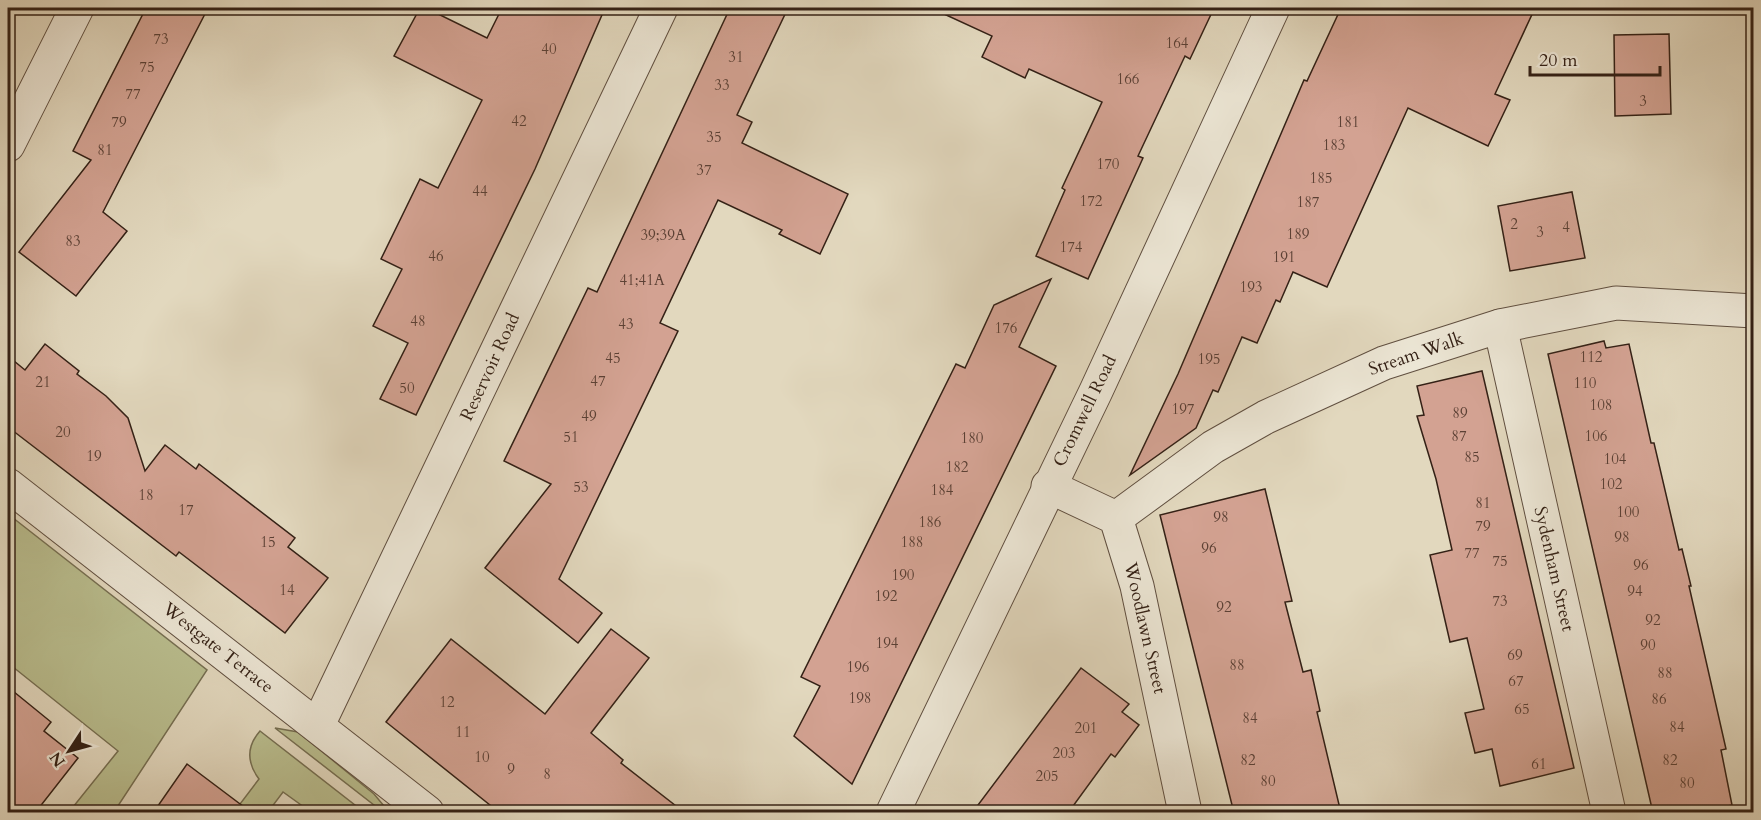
<svg xmlns="http://www.w3.org/2000/svg" width="1761" height="820" font-family="Cardo,serif">
	<rect width="100%" height="100%" fill="#e2d8be"/>
	<filter id="stains"><feTurbulence type="fractalNoise" baseFrequency=".00333" numOctaves="4"/><feColorMatrix values="0 0 0 0 .2 0 0 0 0 .09 0 0 0 0 .02 0 0 0 .5 -.17"/></filter>
	<radialGradient id="worn" r=".72"><stop offset=".6" stop-color="#630" stop-opacity="0"/><stop offset="1" stop-color="#630" stop-opacity=".3"/></radialGradient>
	<!-- green -->
	<g fill="#b9bd8e" stroke="#766f52" stroke-width="1.5">
		<path d="M8,514L207,670L114,812H69L118,751L8,663Z"/>
		<path d="M275,728L298,732L374,794L389,812H383Z"/>
		<path d="M260,731L364,812H365H311L283,792L268,812H252L240,804L259,779C247,763 246,747 260,731Z"/>
	</g>
	<!-- building -->
	<g fill="#d3a292" stroke="#342116" stroke-width="1.5">
		<path d="M146,8H208L103,212L127,231L76,296L19,252L91,160L73,151Z"/>
		<path d="M420,8H426L487,38L502,8H605L535,169L416,415L380,399L408,343L373,326L402,269L381,259L420,179L438,188L482,100L394,56Z"/>
		<path d="M730,8H788L737,115L752,122L742,143L848,194L820,254L779,234L782,230L718,200L660,323L678,331L559,579L602,613L578,643L485,568L551,484L504,461L588,288L597,292Z"/>
		<path d="M931,8H1214L1190,59L1185,56L1138,156L1143,158L1088,279L1036,256L1065,190L1062,188L1102,102L1029,69L1025,78L982,57L992,36Z"/>
		<path d="M1341,8H1535L1495,94L1510,100L1488,146L1408,108L1327,287L1293,272L1280,302L1276,300L1257,343L1242,337L1218,392L1213,390L1196,428L1130,475L1178,374L1304,80L1307,81Z"/>
		<path d="M1669,34L1671,114L1615,116L1614,35Z"/>
		<path d="M1572,192L1585,258L1510,271L1498,206Z"/>
		<path d="M1051,279L1019,347L1056,366L852,784L794,736L820,686L801,677L956,364L965,368L994,305Z"/>
		<path d="M1604,341L1606,348L1629,344L1651,443H1654L1679,550L1682,549L1691,586H1689L1726,749L1721,750L1732,805L1699,813H1653L1548,354Z"/>
		<path d="M45,344L79,371L77,374L106,396L128,418L145,471L165,445L196,469L199,464L295,538L288,547L328,578L285,633L179,552L176,556L8,427V356L25,370Z"/>
		<path d="M1482,371L1574,768L1500,786L1492,749L1475,753L1465,713L1484,709L1467,638L1450,642L1430,555L1452,550L1436,479L1417,416L1424,415L1417,386Z"/>
		<path d="M1265,489L1292,601L1285,602L1303,672L1311,670L1320,711L1317,712L1341,813H1234L1160,515Z"/>
		<path d="M611,629L649,658L591,733L623,760L621,763L685,813H500L386,722L451,639L545,714Z"/>
		<path d="M1081,668L1129,704L1122,712L1139,725L1115,757L1111,754L1068,813H972Z"/>
		<path d="M8,687L51,722L44,731L78,758L35,813H8Z"/>
		<path d="M187,764L252,813H153Z"/>
	</g>
	<g fill="none" stroke-linecap="round" stroke-linejoin="round">
		<defs>
			<g id="street">
				<path d="M8,145L77,8"/>
				<path d="M1500,326L1609,812"/>
				<path d="M8,485L427,812"/>
				<path d="M1048,486L1116,518L1137,586L1185,812"/>
				<path d="M1116,518L1213,447L1266,417L1384,363L1500,326L1616,303L1754,311"/>
				<path d="M318,725L661,8"/>
				<path d="M893,812L1096,391L1273,8"/>
			</g>
		</defs>
		<!-- street casing -->
		<use href="#street" stroke="#604f40" stroke-width="35"/>
		<!-- street -->
		<use href="#street" stroke="#ece6d5" stroke-width="33"/>
	</g>
	<g text-anchor="middle" dominant-baseline="central" stroke-width="5" stroke-linejoin="round" paint-order="stroke">
		<!-- number labels -->
		<g font-size="15" fill="#5c4135">
			<text x="161" y="39">73</text>
			<text x="1177" y="43">164</text>
			<text x="549" y="49">40</text>
			<text x="736" y="57">31</text>
			<text x="147" y="67">75</text>
			<text x="1128" y="79">166</text>
			<text x="722" y="85">33</text>
			<text x="133" y="94">77</text>
			<text x="1643" y="101">3</text>
			<text x="519" y="121">42</text>
			<text x="119" y="122">79</text>
			<text x="1348" y="122">181</text>
			<text x="714" y="137">35</text>
			<text x="1334" y="145">183</text>
			<text x="105" y="150">81</text>
			<text x="1108" y="164">170</text>
			<text x="704" y="170">37</text>
			<text x="1321" y="178">185</text>
			<text x="480" y="191">44</text>
			<text x="1091" y="201">172</text>
			<text x="1308" y="202">187</text>
			<text x="1514" y="224">2</text>
			<text x="1566" y="227">4</text>
			<text x="1540" y="232">3</text>
			<text x="1298" y="234">189</text>
			<text x="663" y="235">39;39A</text>
			<text x="73" y="241">83</text>
			<text x="1071" y="247">174</text>
			<text x="436" y="256">46</text>
			<text x="1284" y="257">191</text>
			<text x="642" y="280">41;41A</text>
			<text x="1251" y="287">193</text>
			<text x="418" y="321">48</text>
			<text x="626" y="324">43</text>
			<text x="1006" y="328">176</text>
			<text x="1591" y="357">112</text>
			<text x="613" y="358">45</text>
			<text x="1209" y="359">195</text>
			<text x="598" y="381">47</text>
			<text x="43" y="382">21</text>
			<text x="1585" y="383">110</text>
			<text x="407" y="388">50</text>
			<text x="1601" y="405">108</text>
			<text x="1183" y="409">197</text>
			<text x="1460" y="413">89</text>
			<text x="589" y="416">49</text>
			<text x="63" y="432">20</text>
			<text x="1459" y="436">87</text>
			<text x="1596" y="436">106</text>
			<text x="571" y="437">51</text>
			<text x="972" y="438">180</text>
			<text x="94" y="456">19</text>
			<text x="1472" y="457">85</text>
			<text x="1615" y="459">104</text>
			<text x="957" y="467">182</text>
			<text x="1611" y="484">102</text>
			<text x="581" y="487">53</text>
			<text x="942" y="490">184</text>
			<text x="146" y="495">18</text>
			<text x="1483" y="503">81</text>
			<text x="186" y="510">17</text>
			<text x="1628" y="512">100</text>
			<text x="1221" y="517">98</text>
			<text x="930" y="522">186</text>
			<text x="1483" y="526">79</text>
			<text x="1622" y="537">98</text>
			<text x="268" y="542">15</text>
			<text x="912" y="542">188</text>
			<text x="1209" y="548">96</text>
			<text x="1472" y="553">77</text>
			<text x="1500" y="561">75</text>
			<text x="1641" y="565">96</text>
			<text x="903" y="575">190</text>
			<text x="287" y="590">14</text>
			<text x="1635" y="591">94</text>
			<text x="886" y="596">192</text>
			<text x="1500" y="601">73</text>
			<text x="1224" y="607">92</text>
			<text x="1653" y="620">92</text>
			<text x="887" y="643">194</text>
			<text x="1648" y="645">90</text>
			<text x="1515" y="655">69</text>
			<text x="1237" y="665">88</text>
			<text x="858" y="667">196</text>
			<text x="1665" y="673">88</text>
			<text x="1516" y="681">67</text>
			<text x="860" y="698">198</text>
			<text x="1659" y="699">86</text>
			<text x="447" y="702">12</text>
			<text x="1522" y="709">65</text>
			<text x="1250" y="718">84</text>
			<text x="1677" y="727">84</text>
			<text x="1086" y="728">201</text>
			<text x="463" y="732">11</text>
			<text x="1064" y="753">203</text>
			<text x="482" y="757">10</text>
			<text x="1248" y="760">82</text>
			<text x="1670" y="760">82</text>
			<text x="1539" y="764">61</text>
			<text x="511" y="769">9</text>
			<text x="547" y="774">8</text>
			<text x="1047" y="776">205</text>
			<text x="1268" y="781">80</text>
			<text x="1687" y="783">80</text>
		</g>
		<!-- street labels -->
		<g font-size="18" fill="#342116" stroke="#ece6d5">
			<text transform="translate(1416 354) rotate(-19)">Stream Walk</text>
			<text transform="translate(490 367) rotate(-65)">Reservoir Road</text>
			<text transform="translate(1085 411) rotate(-64)">Cromwell Road</text>
			<text transform="translate(1554 569) rotate(77)">Sydenham Street</text>
			<text transform="translate(1145 628) rotate(77)">Woodlawn Street</text>
			<text transform="translate(218 648) rotate(38)">Westgate Terrace</text>
		</g>
	</g>
	<!-- margin -->
	<rect width="1761" height="820" fill="none" stroke="#e2d8be" stroke-width="30"/>
	<rect x="9" y="9" width="1743" height="802" fill="none" stroke="#342116" stroke-width="3"/>
	<rect x="15" y="15" width="1731" height="790" fill="none" stroke="#342116" stroke-width="1.5"/>
	<!-- north arrow -->
	<g transform="translate(69 751) rotate(234)" stroke="#ece6d5" stroke-width="4.5" paint-order="stroke">
	<path d="M0-4.5L10 22L0 15L-10 22Z" fill="#342116"/>
	<text y="-9" font-size="16" font-weight="bold" text-anchor="middle" fill="#342116">N</text>
	</g>
	<!-- scale -->
	<path d="M1530 66v9h130v-9" fill="none" stroke="#342116" stroke-width="3"/>
	<text x="1539" y="66" font-size="18" fill="#342116" stroke="#ece6d5" stroke-width="4.5" paint-order="stroke">20 m</text>
	<rect width="100%" height="100%" filter="url(#stains)"/>
	<rect width="100%" height="100%" fill="url(#worn)"/>
</svg>
